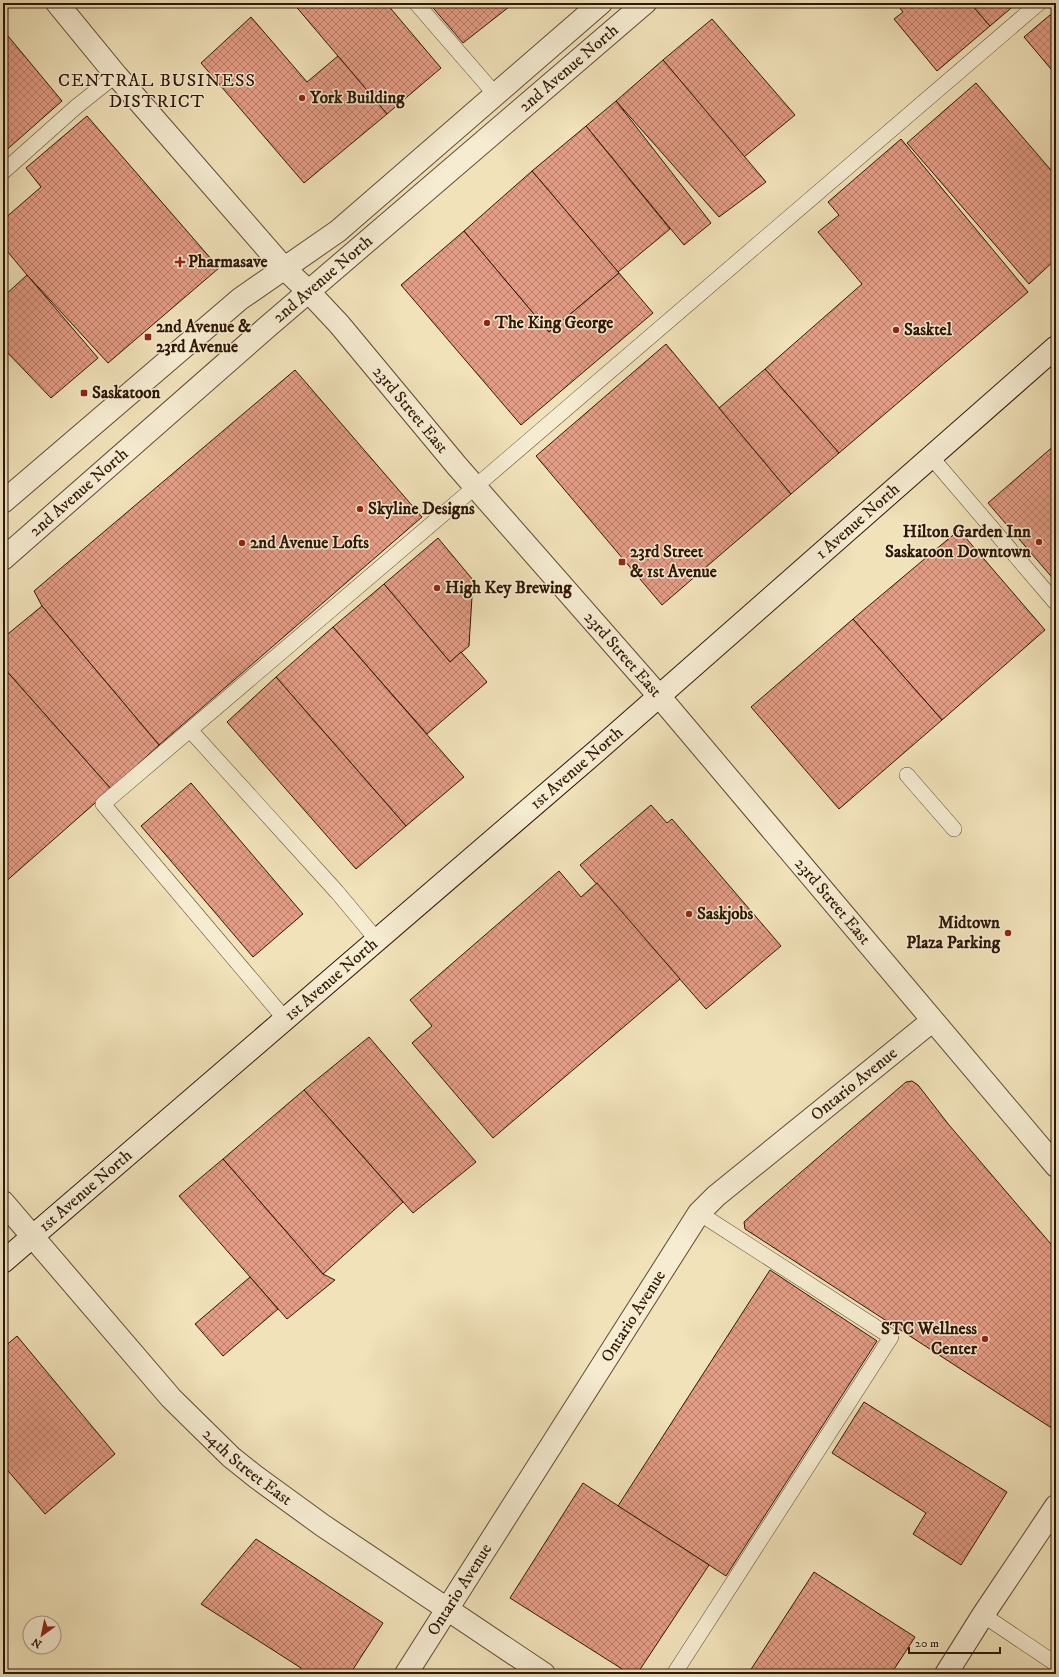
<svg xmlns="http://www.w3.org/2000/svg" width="1059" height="1677" font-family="'IM FELL DW Pica',serif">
	<defs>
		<pattern id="building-cross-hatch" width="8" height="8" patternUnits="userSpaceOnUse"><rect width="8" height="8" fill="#e39c85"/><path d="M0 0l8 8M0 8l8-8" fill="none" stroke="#b87e6b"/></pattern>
	</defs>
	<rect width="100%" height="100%" fill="#f1e2ba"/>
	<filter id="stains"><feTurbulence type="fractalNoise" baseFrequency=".005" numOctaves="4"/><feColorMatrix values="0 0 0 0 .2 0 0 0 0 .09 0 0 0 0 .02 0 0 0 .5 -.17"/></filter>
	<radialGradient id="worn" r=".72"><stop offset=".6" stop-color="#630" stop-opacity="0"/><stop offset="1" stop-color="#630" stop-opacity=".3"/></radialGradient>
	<!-- building -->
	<g fill="url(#building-cross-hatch)" stroke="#2e1705">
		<path d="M293,3H386L441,68L387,114Z"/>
		<path d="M429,3H514L463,43Z"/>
		<path d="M896,3H970L990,26L937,71L894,19L903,12Z"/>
		<path d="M970,3H1017L990,26Z"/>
		<path d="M1050,15H1056V75L1024,37Z"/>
		<path d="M251,17L307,82L338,56L387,114L304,183L201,63Z"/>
		<path d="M712,19L795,115L744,157L663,60Z"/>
		<path d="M3,30L62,101L3,153Z"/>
		<path d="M663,60L766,182L719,217L616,101Z"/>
		<path d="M976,83L1056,176V259L1029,284L907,143Z"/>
		<path d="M616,101L711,223L684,245L586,126Z"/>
		<path d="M87,116L219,268L108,363L27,275L3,246V220L41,187L26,168Z"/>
		<path d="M586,126L670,229L618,272L532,171Z"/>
		<path d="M901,139L1028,292L839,453L765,369L862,284L818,232L839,215L828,202Z"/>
		<path d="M532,171L619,273L549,332L464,231Z"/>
		<path d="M464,231L549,332L619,273L653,313L521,425L401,285Z"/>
		<path d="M27,275L98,358L51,398L3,348V297Z"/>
		<path d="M666,344L791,494L662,605L536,456Z"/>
		<path d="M765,369L839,453L791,494L719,408Z"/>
		<path d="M295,370L422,517L159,745L42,606L34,591Z"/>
		<path d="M1056,444V582L988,503Z"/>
		<path d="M959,530L1045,630L942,720L853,619Z"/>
		<path d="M438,538L473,580L469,646L450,662L384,584Z"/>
		<path d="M384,584L450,662L461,652L487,682L427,734L333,627Z"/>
		<path d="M42,606L159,745L111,789L3,667V638Z"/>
		<path d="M853,619L942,720L839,809L751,707Z"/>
		<path d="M333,627L464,777L406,826L276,677Z"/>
		<path d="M3,667L111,789L3,884Z"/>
		<path d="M276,677L406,826L356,869L227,722Z"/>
		<path d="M191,783L303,914L253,957L141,826Z"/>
		<path d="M651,805L667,823L672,819L781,946L706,1009L580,865Z"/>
		<path d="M559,871L581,897L597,883L680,979L493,1138L412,1043L432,1026L410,1000Z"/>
		<path d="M369,1037L476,1162L413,1213L304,1090Z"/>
		<path d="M912,1081L918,1085L949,1125L1056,1250V1429L1050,1427L745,1229L744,1222L757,1210L906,1082Z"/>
		<path d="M304,1090L403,1202L323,1274L223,1159Z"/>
		<path d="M223,1159L323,1274L335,1280L287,1319L179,1196Z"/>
		<path d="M770,1270L877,1341L726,1576L618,1506Z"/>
		<path d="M250,1277L278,1309L223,1356L195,1324Z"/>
		<path d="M17,1336L115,1454L45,1514L3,1465V1348Z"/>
		<path d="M864,1402L1007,1492L961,1565L913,1534L926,1513L832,1453Z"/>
		<path d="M583,1483L709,1565L637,1674H630L510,1598Z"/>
		<path d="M256,1539L383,1623L350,1674H298L301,1668L201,1604Z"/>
		<path d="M814,1572L915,1637L891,1674H748Z"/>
	</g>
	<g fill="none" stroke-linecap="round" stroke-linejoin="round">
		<defs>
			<g id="service">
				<path d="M416,3L495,94"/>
				<path d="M3,172L76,107L116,75"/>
				<path d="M932,458L1055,602"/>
				<path d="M190,730L337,892L377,940"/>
				<path d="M907,775L954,829"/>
				<path d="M285,1019L103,804L475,487L1039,3"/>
				<path d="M983,1615L1056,1664"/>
				<path d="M674,1674L891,1337L699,1213"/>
			</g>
			<g id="minor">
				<path id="s1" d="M406,1674L699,1213L716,1196L932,1021"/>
				<path d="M946,1674L983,1615L1056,1506"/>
			</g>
			<g id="tertiary">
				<path id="s2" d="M57,3L116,75L284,268L308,291L339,324L457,466L659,696L1056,1166"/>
				<path d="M3,502L240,299L338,231L601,3"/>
				<path id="s3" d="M3,559L266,328L645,3"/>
				<path id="s4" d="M3,1202L171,1398L231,1457L256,1477L322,1525L544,1674"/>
			</g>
			<g id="secondary">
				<path id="s5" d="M3,1262L599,749L1056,347"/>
			</g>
		</defs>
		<!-- service casing -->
		<use href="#service" stroke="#5f4a32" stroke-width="16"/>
		<!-- minor casing -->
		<use href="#minor" stroke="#5f4a32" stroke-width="24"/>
		<!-- tertiary casing -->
		<use href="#tertiary" stroke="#5f4a32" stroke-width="24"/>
		<!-- secondary casing -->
		<use href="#secondary" stroke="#2e1705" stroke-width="24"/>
		<!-- service -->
		<use href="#service" stroke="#f6ecd2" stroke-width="15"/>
		<!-- minor -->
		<use href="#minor" stroke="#f6ecd2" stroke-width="22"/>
		<!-- tertiary -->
		<use href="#tertiary" stroke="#f6ecd2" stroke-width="22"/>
		<!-- secondary -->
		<use href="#secondary" stroke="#f6ecd2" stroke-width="22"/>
	</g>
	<!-- markers -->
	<g fill="#8f2418" stroke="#f6ecd2" stroke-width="1.5">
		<circle cx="302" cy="98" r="4"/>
		<path d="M178 256h4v4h4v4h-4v4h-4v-4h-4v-4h4z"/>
		<circle cx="487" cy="323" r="4"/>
		<circle cx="896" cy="330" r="4"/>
		<rect x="144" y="333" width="8" height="8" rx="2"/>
		<rect x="80" y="389" width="8" height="8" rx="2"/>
		<circle cx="360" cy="509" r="4"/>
		<circle cx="1039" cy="542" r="4"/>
		<circle cx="242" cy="543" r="4"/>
		<rect x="618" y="558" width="8" height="8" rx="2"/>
		<circle cx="437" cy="588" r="4"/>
		<circle cx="689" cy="914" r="4"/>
		<circle cx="1008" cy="933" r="4"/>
		<circle cx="985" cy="1339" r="4"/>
	</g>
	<g text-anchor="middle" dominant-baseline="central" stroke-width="3" stroke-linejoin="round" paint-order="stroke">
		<!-- street labels -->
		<g font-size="17" fill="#2e1705" stroke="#f6ecd2">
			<text stroke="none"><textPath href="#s3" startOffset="749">2nd Avenue North</textPath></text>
			<text stroke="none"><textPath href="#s3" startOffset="425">2nd Avenue North</textPath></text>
			<text stroke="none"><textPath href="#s2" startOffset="539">23rd Street East</textPath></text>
			<text stroke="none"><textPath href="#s3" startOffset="101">2nd Avenue North</textPath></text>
			<text stroke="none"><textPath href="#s5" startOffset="1131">1 Avenue North</textPath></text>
			<text stroke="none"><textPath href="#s2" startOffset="863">23rd Street East</textPath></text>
			<text stroke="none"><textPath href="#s5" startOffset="757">1st Avenue North</textPath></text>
			<text stroke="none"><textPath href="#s2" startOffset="1187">23rd Street East</textPath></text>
			<text stroke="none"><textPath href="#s5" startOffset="433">1st Avenue North</textPath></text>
			<text stroke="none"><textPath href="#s1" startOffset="748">Ontario Avenue</textPath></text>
			<text stroke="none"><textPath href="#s5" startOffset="109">1st Avenue North</textPath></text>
			<text stroke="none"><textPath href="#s1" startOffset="424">Ontario Avenue</textPath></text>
			<text stroke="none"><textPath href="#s4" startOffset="361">24th Street East</textPath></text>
			<text stroke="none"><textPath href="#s1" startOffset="100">Ontario Avenue</textPath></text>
		</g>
		<!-- poi labels -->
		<g font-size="17" font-weight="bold" fill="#2e1705" stroke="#f6ecd2" text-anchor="start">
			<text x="310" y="98">York Building</text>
			<text x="188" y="262">Pharmasave</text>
			<text x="495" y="323">The King George</text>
			<text x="156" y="327">2nd Avenue &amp;<tspan x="156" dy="20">23rd Avenue</tspan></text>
			<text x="904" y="330">Sasktel</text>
			<text x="92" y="393">Saskatoon</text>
			<text x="368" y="509">Skyline Designs</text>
			<text x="1031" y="532" text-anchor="end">Hilton Garden Inn<tspan x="1031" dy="20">Saskatoon Downtown</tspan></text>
			<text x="250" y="543">2nd Avenue Lofts</text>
			<text x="630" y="552">23rd Street<tspan x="630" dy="20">&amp; 1st Avenue</tspan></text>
			<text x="445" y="588">High Key Brewing</text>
			<text x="697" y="914">Saskjobs</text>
			<text x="1000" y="923" text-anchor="end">Midtown<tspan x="1000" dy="20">Plaza Parking</tspan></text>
			<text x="977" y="1329" text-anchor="end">STC Wellness<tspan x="977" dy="20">Center</tspan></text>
		</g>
		<!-- neighbourhood labels -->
		<g font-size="18" letter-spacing="1" fill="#2e1705" stroke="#f6ecd2">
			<text x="157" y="81">CENTRAL BUSINESS<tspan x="157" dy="21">DISTRICT</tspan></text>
		</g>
	</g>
	<!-- margin -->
	<rect width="1059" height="1677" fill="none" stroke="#f1e2ba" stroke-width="16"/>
	<rect x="4" y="4" width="1051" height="1669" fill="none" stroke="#2e1705" stroke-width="2"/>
	<rect x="8" y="8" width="1043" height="1661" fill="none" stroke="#2e1705"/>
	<!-- north arrow -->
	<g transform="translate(42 1635) rotate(213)"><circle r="19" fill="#f6ecd2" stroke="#a69780"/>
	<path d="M0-3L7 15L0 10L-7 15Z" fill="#8f2418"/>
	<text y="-6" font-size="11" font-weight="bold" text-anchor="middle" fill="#2e1705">N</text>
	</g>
	<!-- scale -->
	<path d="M909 1647v6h91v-6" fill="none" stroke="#2e1705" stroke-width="2"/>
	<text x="915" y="1647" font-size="12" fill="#2e1705" stroke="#f6ecd2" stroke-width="3" paint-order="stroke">20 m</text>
	<rect width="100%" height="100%" filter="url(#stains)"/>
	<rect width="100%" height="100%" fill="url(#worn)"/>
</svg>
